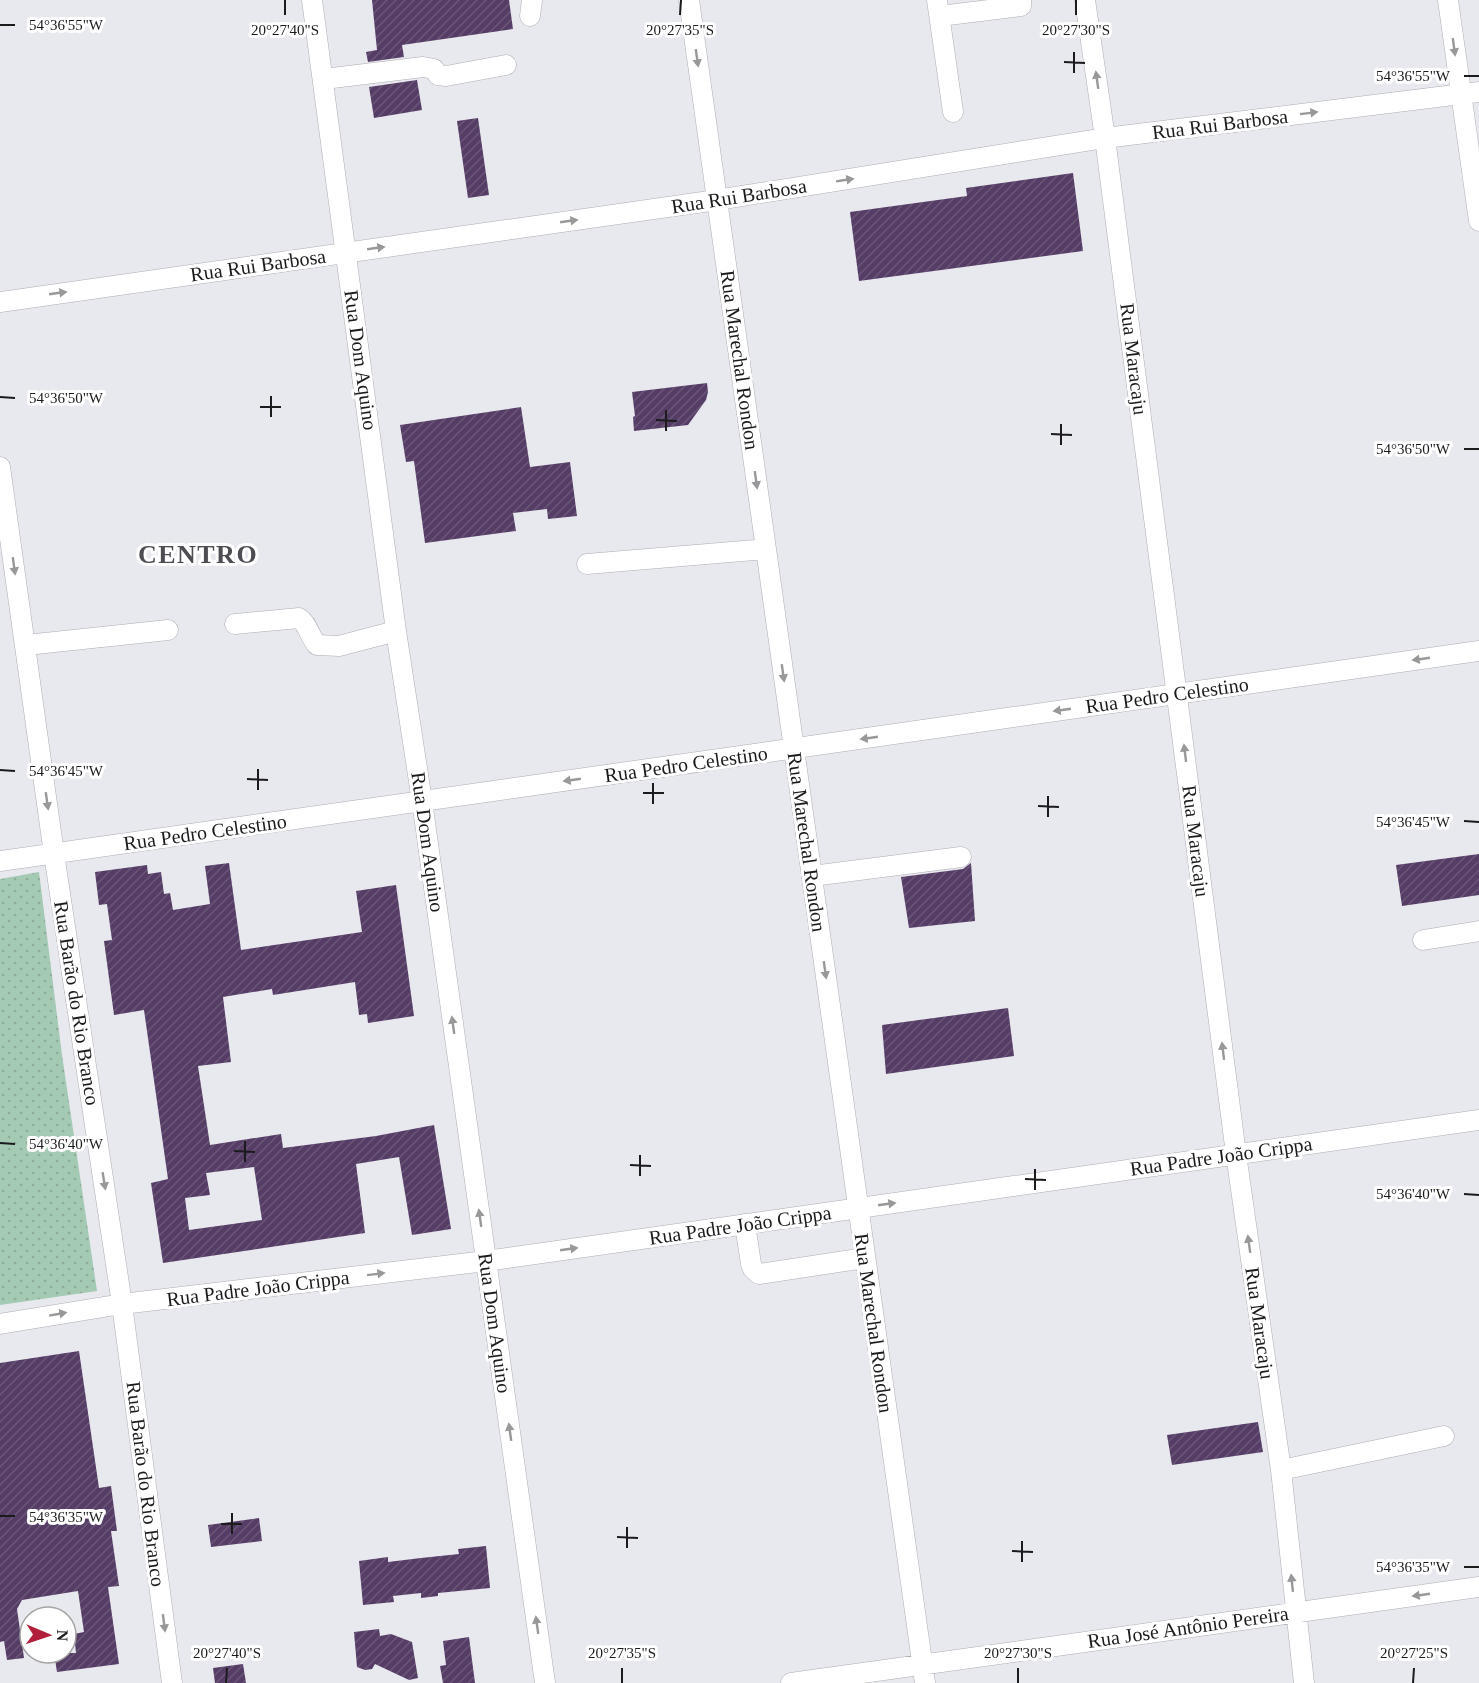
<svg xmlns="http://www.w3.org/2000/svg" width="1479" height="1683" font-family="Georgia,serif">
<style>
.grass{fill:url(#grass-dots)}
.building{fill:url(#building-hatch);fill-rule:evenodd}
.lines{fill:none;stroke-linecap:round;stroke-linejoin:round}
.minor-casing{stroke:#adadb4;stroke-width:21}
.minor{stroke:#fff;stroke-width:20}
.oneway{fill:#98989a}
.ticks{fill:none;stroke:#1b1b1e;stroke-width:2}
.labels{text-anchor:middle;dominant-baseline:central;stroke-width:6;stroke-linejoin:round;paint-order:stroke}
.street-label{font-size:20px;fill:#1b1b1e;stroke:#fff}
.district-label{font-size:26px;font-weight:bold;letter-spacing:1.5px;fill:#4d4d53;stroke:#fff}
.ticks-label{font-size:15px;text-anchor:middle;fill:#1b1b1e;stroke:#fff;stroke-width:6;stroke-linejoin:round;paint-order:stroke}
</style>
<defs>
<pattern id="grass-dots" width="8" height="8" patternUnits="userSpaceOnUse" patternTransform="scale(1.5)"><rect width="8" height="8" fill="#a4cab4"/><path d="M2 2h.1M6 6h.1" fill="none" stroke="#8dad9a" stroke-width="1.8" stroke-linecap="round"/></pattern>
<pattern id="building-hatch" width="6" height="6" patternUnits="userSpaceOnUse" patternTransform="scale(1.5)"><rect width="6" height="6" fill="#563d66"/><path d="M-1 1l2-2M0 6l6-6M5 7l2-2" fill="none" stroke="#6a5677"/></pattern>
</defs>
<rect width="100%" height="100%" fill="#e8e8ef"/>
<!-- grass -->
<path class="grass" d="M 39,872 L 62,1055 L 97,1291 L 0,1305 L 0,879 Z"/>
<!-- building -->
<path class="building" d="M 372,0 L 509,0 L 513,29 L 402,45 L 404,57 L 368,62 L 366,52 L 377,50 Z
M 417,80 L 422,110 L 374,118 L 369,87 Z
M 478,118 L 489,195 L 468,198 L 457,121 Z
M 1073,173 L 1083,251 L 859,281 L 850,212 L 967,196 L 966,188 Z
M 707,383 L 708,392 L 706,400 L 688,425 L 634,431 L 633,417 L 635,416 L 632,392 Z
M 521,407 L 530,467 L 570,462 L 577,516 L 548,519 L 547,509 L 513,513 L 516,531 L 425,543 L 414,461 L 406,462 L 400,425 Z
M 1479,854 L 1479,895 L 1402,906 L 1396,865 Z
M 229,863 L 241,950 L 362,932 L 356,891 L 396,885 L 414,1016 L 368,1023 L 367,1014 L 359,1015 L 355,982 L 273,995 L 272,989 L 223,997 L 231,1062 L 198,1066 L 210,1145 L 281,1134 L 283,1148 L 376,1136 L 434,1125 L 451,1229 L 412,1235 L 399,1157 L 356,1164 L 365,1233 L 163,1263 L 151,1183 L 168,1179 L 144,1010 L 114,1015 L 104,941 L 112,940 L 107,904 L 99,905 L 95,872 L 147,865 L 148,874 L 161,872 L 164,894 L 170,893 L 173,910 L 210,904 L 205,866 ZM 254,1167 L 262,1220 L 189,1230 L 185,1198 L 210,1195 L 206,1173 Z
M 971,863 L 975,921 L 909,928 L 901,877 L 963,869 Z
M 1008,1008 L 1014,1056 L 886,1074 L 882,1025 Z
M 79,1351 L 99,1488 L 111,1486 L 117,1531 L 111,1531 L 119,1586 L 108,1587 L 119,1664 L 57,1672 L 54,1653 L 76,1653 L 74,1634 L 84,1632 L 78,1591 L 22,1600 L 17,1609 L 24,1658 L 7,1660 L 4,1641 L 0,1642 L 0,1363 Z
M 1258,1422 L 1263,1452 L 1172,1465 L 1167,1435 Z
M 259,1518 L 262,1541 L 211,1547 L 208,1525 Z
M 486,1546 L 490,1588 L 438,1593 L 438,1596 L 421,1598 L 421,1593 L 393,1596 L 394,1602 L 363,1605 L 359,1561 L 388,1557 L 388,1562 L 421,1558 L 459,1554 L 458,1549 Z
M 379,1629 L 380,1636 L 391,1634 L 412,1642 L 418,1678 L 409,1680 L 375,1664 L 372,1669 L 365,1670 L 357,1667 L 354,1632 Z
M 469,1637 L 475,1683 L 443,1683 L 440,1666 L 446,1665 L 443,1641 Z
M 243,1664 L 246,1683 L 215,1683 L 213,1668 Z"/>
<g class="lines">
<defs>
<path id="minor" d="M 312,0 L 396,631 L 422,801 L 545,1683
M 689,0 L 925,1683
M 937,0 L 953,112
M 1085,0 L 1105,138 L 1236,1154 L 1281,1470 L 1304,1683
M 1448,0 L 1479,221
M 530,16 L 532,0
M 940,16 L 1021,6 L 1021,0
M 324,79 L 423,67 L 434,69 L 438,75 L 446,76 L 506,65
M 0,302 L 717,200 L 1105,138 L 1479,92
M 0,467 L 54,854 L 122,1304 L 172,1683
M 587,564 L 766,549
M 235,624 L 299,618 C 308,624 310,637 317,645 L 339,646 L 396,631
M 26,645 L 168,630
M 0,861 L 1479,651
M 812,876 L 961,857
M 1423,940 L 1479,931
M 745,1224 L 751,1264 L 753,1269 L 759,1274 L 865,1258
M 0,1324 L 122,1304 L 486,1261 L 1479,1120
M 1281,1470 L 1444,1436
M 791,1683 L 1479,1587"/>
</defs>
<!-- minor casing -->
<use href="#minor" class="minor-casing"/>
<!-- minor -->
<use href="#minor" class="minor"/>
</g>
<!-- one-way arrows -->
<defs><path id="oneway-solid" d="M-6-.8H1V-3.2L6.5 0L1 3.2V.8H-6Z" transform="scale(1.5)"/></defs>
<g class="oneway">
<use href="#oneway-solid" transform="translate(1454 47) rotate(82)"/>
<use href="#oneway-solid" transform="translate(697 58) rotate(82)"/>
<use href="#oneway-solid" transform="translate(1097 80) rotate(-98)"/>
<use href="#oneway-solid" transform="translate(1309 113) rotate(-7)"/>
<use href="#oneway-solid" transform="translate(845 180) rotate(-9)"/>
<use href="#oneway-solid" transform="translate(569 221) rotate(-8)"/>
<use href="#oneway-solid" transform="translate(376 248) rotate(-8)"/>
<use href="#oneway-solid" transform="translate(58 293) rotate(-8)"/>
<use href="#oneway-solid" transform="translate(756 480) rotate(82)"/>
<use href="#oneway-solid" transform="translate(14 566) rotate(82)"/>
<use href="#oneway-solid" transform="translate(1421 659) rotate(172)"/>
<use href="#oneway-solid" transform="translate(783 673) rotate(82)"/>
<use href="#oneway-solid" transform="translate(1062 710) rotate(172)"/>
<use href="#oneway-solid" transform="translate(869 738) rotate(172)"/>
<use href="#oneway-solid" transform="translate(1185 753) rotate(-97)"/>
<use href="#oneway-solid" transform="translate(572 780) rotate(172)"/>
<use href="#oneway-solid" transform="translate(47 801) rotate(82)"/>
<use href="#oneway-solid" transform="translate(825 970) rotate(82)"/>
<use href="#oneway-solid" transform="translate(453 1025) rotate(-98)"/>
<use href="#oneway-solid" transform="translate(1223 1051) rotate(-97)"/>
<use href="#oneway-solid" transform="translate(104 1181) rotate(81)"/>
<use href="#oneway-solid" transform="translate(887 1204) rotate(-8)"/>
<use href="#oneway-solid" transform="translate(480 1218) rotate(-98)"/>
<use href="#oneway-solid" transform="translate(1249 1244) rotate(-98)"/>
<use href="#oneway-solid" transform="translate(569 1249) rotate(-8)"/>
<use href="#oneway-solid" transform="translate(376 1274) rotate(-7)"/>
<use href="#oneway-solid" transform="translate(58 1314) rotate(-10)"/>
<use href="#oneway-solid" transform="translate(510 1432) rotate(-98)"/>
<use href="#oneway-solid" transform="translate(1292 1583) rotate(-96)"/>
<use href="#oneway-solid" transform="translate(1421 1595) rotate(172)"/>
<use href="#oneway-solid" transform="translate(164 1623) rotate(83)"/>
<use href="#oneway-solid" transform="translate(537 1625) rotate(-98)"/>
</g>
<!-- ticks -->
<path class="ticks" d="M 285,15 L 285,0M 680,15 L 681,0M 1076,15 L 1076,0M 0,25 L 15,25M 1064,62 L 1085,63M 1074,73 L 1074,52M 1464,76 L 1479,76M 0,397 L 15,398M 260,407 L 281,407M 271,417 L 271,396M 656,420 L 677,421M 666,431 L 666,410M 1051,434 L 1072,435M 1061,445 L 1061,424M 1464,449 L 1479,449M 0,770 L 15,771M 247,779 L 268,780M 258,790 L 258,769M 643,793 L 664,793M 653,804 L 653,783M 1038,806 L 1059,807M 1048,817 L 1048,796M 1464,821 L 1479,822M 0,1143 L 15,1144M 234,1151 L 255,1152M 245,1162 L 245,1141M 630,1165 L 651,1166M 640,1176 L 640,1155M 1025,1179 L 1046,1180M 1035,1190 L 1035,1169M 1464,1194 L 1479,1195M 0,1516 L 15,1516M 221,1524 L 242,1524M 232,1534 L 232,1513M 617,1537 L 638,1538M 627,1548 L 627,1527M 1012,1551 L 1033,1552M 1022,1562 L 1022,1541M 1464,1567 L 1479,1567M 226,1683 L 227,1668M 622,1683 L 622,1668M 1018,1683 L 1018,1668M 1413,1683 L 1414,1668"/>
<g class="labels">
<!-- street labels -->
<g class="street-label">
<text transform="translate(1220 124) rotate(-7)">Rua Rui Barbosa</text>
<text transform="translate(739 196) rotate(-9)">Rua Rui Barbosa</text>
<text transform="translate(258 265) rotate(-8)">Rua Rui Barbosa</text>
<text transform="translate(1134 359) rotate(83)">Rua Maracaju</text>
<text transform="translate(361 360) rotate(82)">Rua Dom Aquino</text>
<text transform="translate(740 360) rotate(82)">Rua Marechal Rondon</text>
<text transform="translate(1167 695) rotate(-8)">Rua Pedro Celestino</text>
<text transform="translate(686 764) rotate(-8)">Rua Pedro Celestino</text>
<text transform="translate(205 832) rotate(-8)">Rua Pedro Celestino</text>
<text transform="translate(1196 841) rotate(83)">Rua Maracaju</text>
<text transform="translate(428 842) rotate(82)">Rua Dom Aquino</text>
<text transform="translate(807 842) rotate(82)">Rua Marechal Rondon</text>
<text transform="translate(77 1003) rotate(81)">Rua Barão do Rio Branco</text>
<text transform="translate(1221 1156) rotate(-8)">Rua Padre João Crippa</text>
<text transform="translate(740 1225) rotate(-8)">Rua Padre João Crippa</text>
<text transform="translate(258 1288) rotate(-7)">Rua Padre João Crippa</text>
<text transform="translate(495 1323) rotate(82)">Rua Dom Aquino</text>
<text transform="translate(874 1323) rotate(82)">Rua Marechal Rondon</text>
<text transform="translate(1260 1323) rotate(82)">Rua Maracaju</text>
<text transform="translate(146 1484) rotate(83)">Rua Barão do Rio Branco</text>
<text transform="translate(1188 1627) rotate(-8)">Rua José Antônio Pereira</text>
</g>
<!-- district labels -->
<g class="district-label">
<text x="198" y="554">CENTRO</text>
</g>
</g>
<g class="ticks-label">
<text x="66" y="30">54°36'55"W</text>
<text x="285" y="35">20°27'40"S</text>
<text x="680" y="35">20°27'35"S</text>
<text x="1076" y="35">20°27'30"S</text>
<text x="1413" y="81">54°36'55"W</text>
<text x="66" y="403">54°36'50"W</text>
<text x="1413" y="454">54°36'50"W</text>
<text x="66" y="776">54°36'45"W</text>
<text x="1413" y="827">54°36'45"W</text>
<text x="66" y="1149">54°36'40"W</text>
<text x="1413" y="1199">54°36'40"W</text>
<text x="66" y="1522">54°36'35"W</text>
<text x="1413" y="1572">54°36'35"W</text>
<text x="227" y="1658">20°27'40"S</text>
<text x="622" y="1658">20°27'35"S</text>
<text x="1018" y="1658">20°27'30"S</text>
<text x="1414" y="1658">20°27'25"S</text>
</g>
<!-- north arrow -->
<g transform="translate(48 1635) rotate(92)"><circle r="28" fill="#ffffff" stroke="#a4a4a5" stroke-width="1.5"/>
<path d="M0-4.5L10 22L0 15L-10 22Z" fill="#b21f3a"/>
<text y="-9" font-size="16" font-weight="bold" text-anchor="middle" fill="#1b1b1e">N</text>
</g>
</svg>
